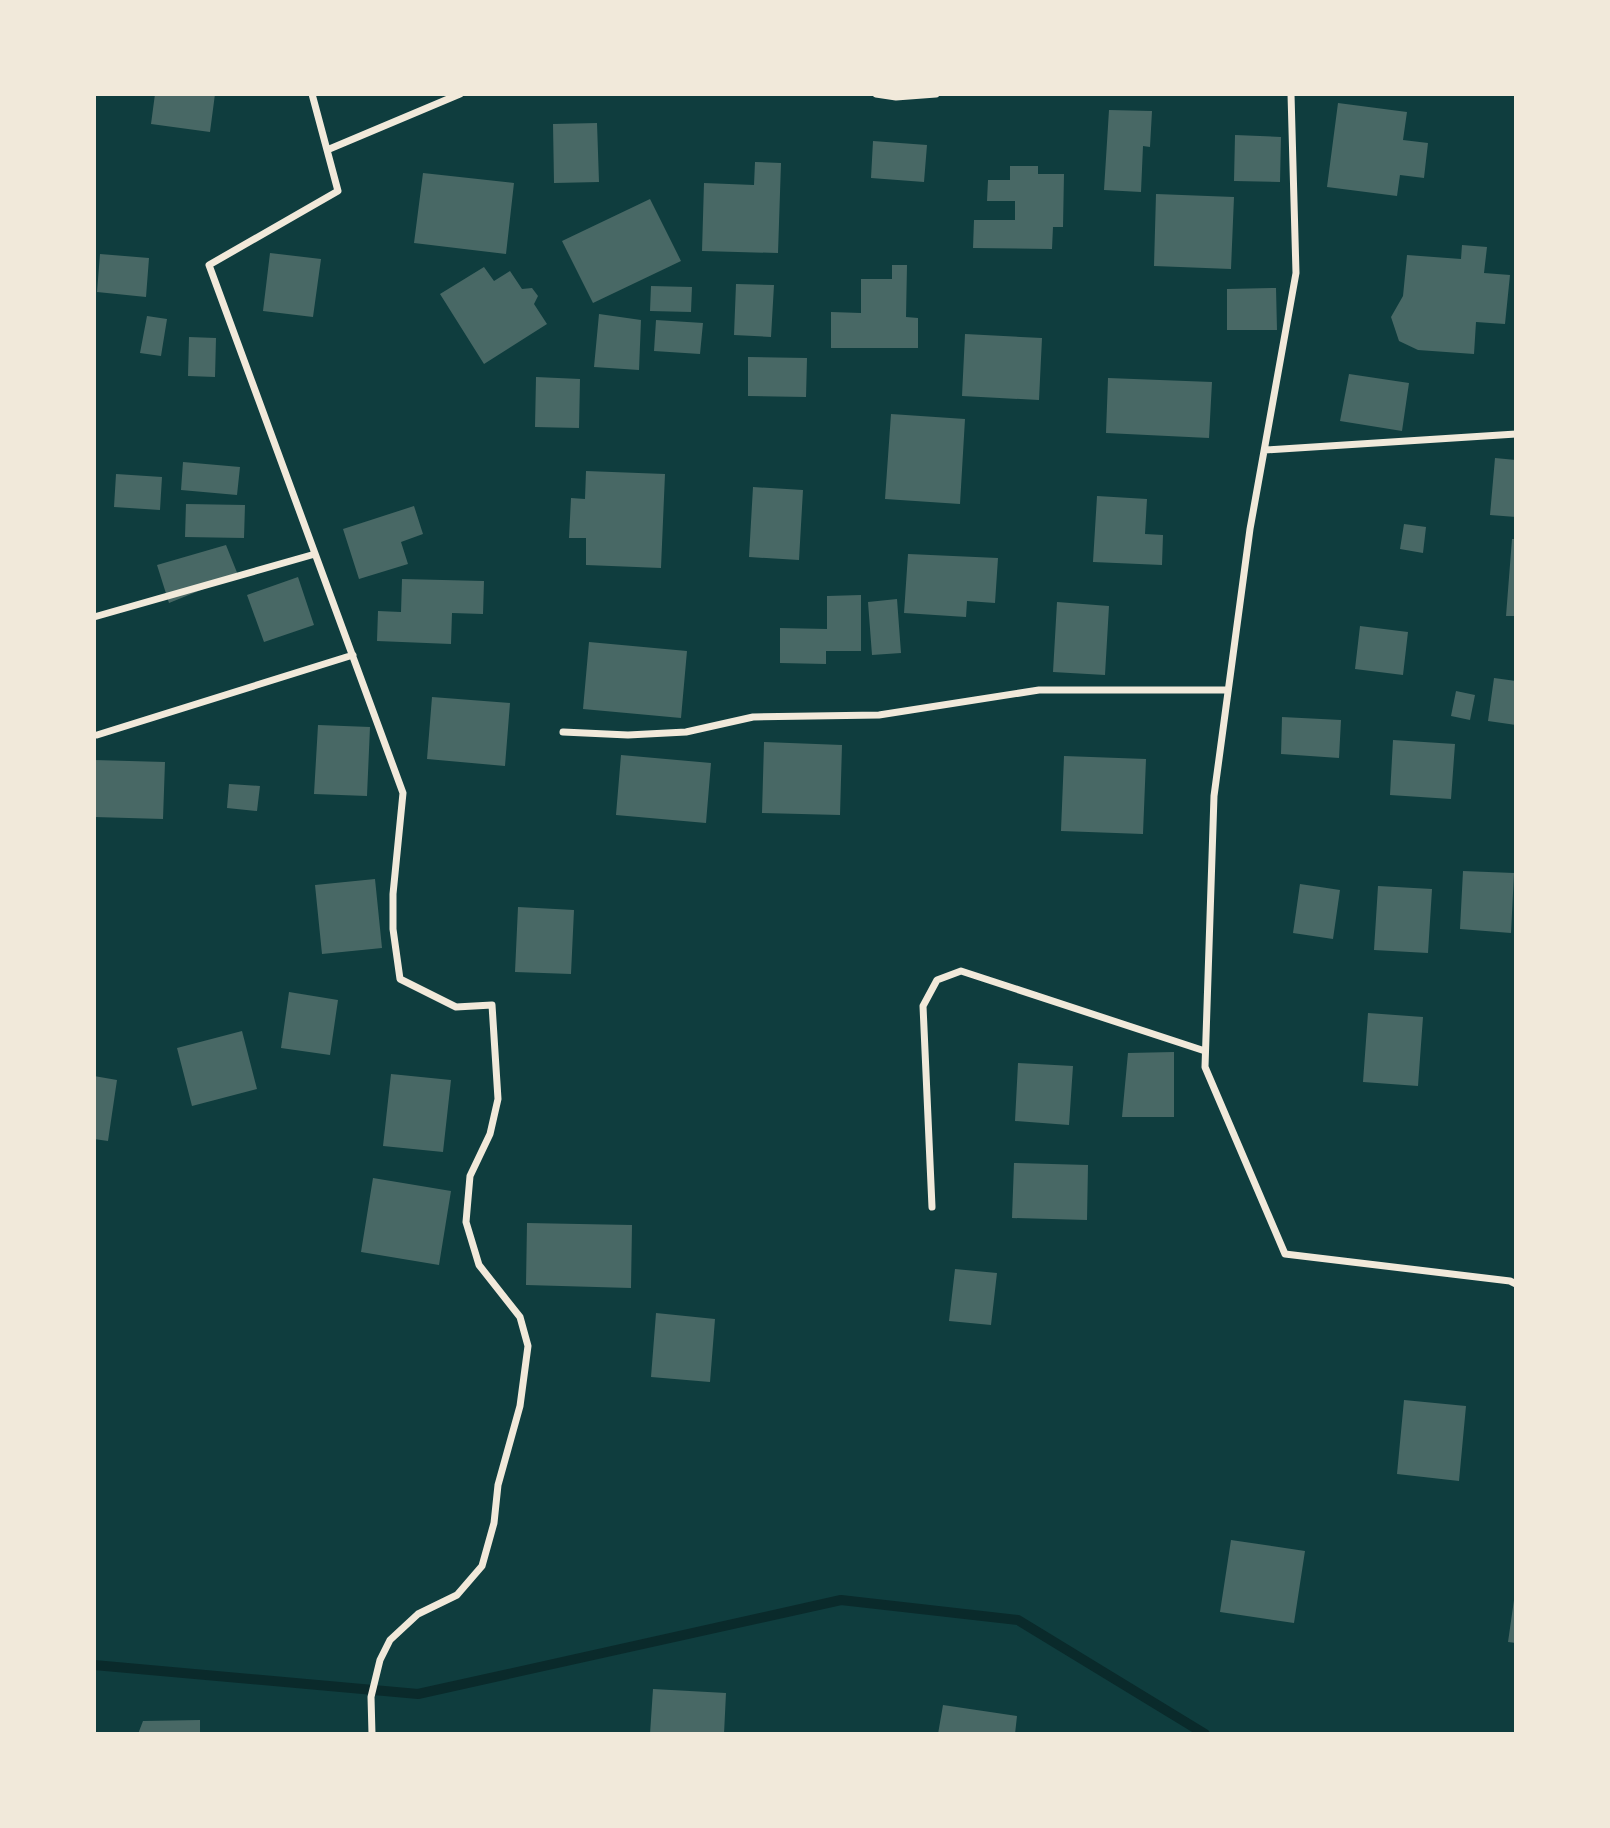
<svg xmlns="http://www.w3.org/2000/svg" width="1610" height="1828" font-family="Helvetica,sans-serif">
<style>
.lines{fill:none;stroke-linecap:round;stroke-linejoin:round}
.stream{stroke:#0a2a2b;stroke-width:10}
.building{fill:#486865}
.minor{stroke:#f1e9da;stroke-width:7}
</style>
<rect width="100%" height="100%" fill="#0f3d3e"/>
<g class="lines">
<!-- stream -->
<path class="stream" d="M 94,1665 L 418,1694 L 841,1600 L 1018,1620 L 1205,1734"/>
</g>
<!-- building -->
<path class="building" d="M 155,94 L 215,94 L 210,132 L 151,124 Z
M 1338,103 L 1407,112 L 1403,140 L 1428,143 L 1424,178 L 1400,175 L 1397,196 L 1327,187 Z
M 1109,110 L 1152,111 L 1150,147 L 1143,146 L 1141,192 L 1104,190 Z
M 597,123 L 599,182 L 554,183 L 553,124 Z
M 1235,135 L 1281,137 L 1280,182 L 1234,181 Z
M 873,141 L 927,145 L 924,182 L 871,178 Z
M 755,162 L 781,163 L 778,253 L 702,251 L 704,183 L 754,185 Z
M 1010,166 L 1038,166 L 1038,174 L 1064,174 L 1063,227 L 1053,227 L 1052,249 L 973,248 L 974,220 L 1015,220 L 1015,201 L 987,201 L 988,180 L 1010,180 Z
M 423,173 L 514,183 L 506,254 L 414,243 Z
M 1156,194 L 1234,197 L 1231,269 L 1154,266 Z
M 650,199 L 681,261 L 593,303 L 562,241 Z
M 1462,245 L 1487,247 L 1484,273 L 1510,275 L 1505,324 L 1476,322 L 1474,354 L 1418,350 L 1399,341 L 1391,317 L 1403,296 L 1407,255 L 1461,259 Z
M 270,253 L 321,259 L 313,317 L 263,311 Z
M 100,254 L 149,258 L 146,297 L 97,292 Z
M 892,265 L 907,265 L 906,317 L 918,318 L 918,348 L 831,348 L 831,312 L 861,313 L 861,279 L 892,279 Z
M 484,267 L 494,281 L 510,271 L 522,289 L 532,288 L 538,296 L 534,304 L 547,324 L 484,364 L 440,294 Z
M 736,284 L 774,285 L 771,337 L 734,335 Z
M 651,286 L 692,287 L 691,312 L 650,311 Z
M 1276,288 L 1277,330 L 1227,330 L 1227,289 Z
M 599,314 L 641,320 L 639,370 L 594,367 Z
M 147,316 L 167,319 L 161,356 L 140,353 Z
M 656,320 L 703,323 L 700,354 L 654,351 Z
M 965,334 L 1042,338 L 1039,400 L 962,396 Z
M 189,337 L 216,338 L 215,377 L 188,376 Z
M 748,357 L 807,358 L 806,397 L 748,396 Z
M 1349,374 L 1409,383 L 1402,431 L 1340,421 Z
M 536,377 L 580,379 L 579,428 L 535,427 Z
M 1108,378 L 1212,382 L 1209,438 L 1106,433 Z
M 891,414 L 965,419 L 960,504 L 885,499 Z
M 1495,458 L 1516,460 L 1516,517 L 1490,515 Z
M 183,462 L 240,467 L 237,495 L 181,490 Z
M 586,471 L 665,474 L 661,568 L 586,565 L 586,538 L 569,538 L 571,498 L 585,499 Z
M 116,474 L 162,477 L 160,510 L 114,507 Z
M 753,487 L 803,490 L 799,560 L 749,557 Z
M 1097,496 L 1147,499 L 1145,534 L 1163,535 L 1162,565 L 1093,562 Z
M 186,504 L 245,505 L 244,538 L 185,537 Z
M 414,506 L 423,534 L 401,542 L 408,564 L 359,579 L 343,529 Z
M 1404,524 L 1426,527 L 1423,553 L 1400,549 Z
M 1512,539 L 1516,539 L 1516,616 L 1506,616 Z
M 226,545 L 238,575 L 169,603 L 157,565 Z
M 908,554 L 998,558 L 995,603 L 967,601 L 966,617 L 904,613 Z
M 298,577 L 314,625 L 264,642 L 247,595 Z
M 402,579 L 484,581 L 483,614 L 452,613 L 451,644 L 377,641 L 378,611 L 401,612 Z
M 861,595 L 861,651 L 826,651 L 826,664 L 780,663 L 780,628 L 827,629 L 827,596 Z
M 897,599 L 901,653 L 872,655 L 868,602 Z
M 1057,602 L 1109,606 L 1105,675 L 1053,672 Z
M 1360,626 L 1408,632 L 1403,675 L 1355,669 Z
M 589,642 L 687,651 L 681,718 L 583,709 Z
M 1494,678 L 1516,681 L 1516,725 L 1488,721 Z
M 1456,691 L 1475,695 L 1470,720 L 1451,716 Z
M 432,697 L 510,703 L 505,766 L 427,759 Z
M 1282,717 L 1341,720 L 1339,758 L 1281,754 Z
M 318,725 L 370,727 L 367,796 L 314,794 Z
M 1393,740 L 1455,744 L 1451,799 L 1390,795 Z
M 764,742 L 842,745 L 840,815 L 762,813 Z
M 621,755 L 711,763 L 706,823 L 616,815 Z
M 1064,756 L 1146,759 L 1143,834 L 1061,831 Z
M 94,760 L 165,762 L 163,819 L 94,817 Z
M 229,784 L 260,786 L 257,811 L 227,808 Z
M 1463,871 L 1514,873 L 1511,933 L 1460,929 Z
M 375,879 L 382,948 L 322,954 L 315,885 Z
M 1300,884 L 1340,890 L 1333,939 L 1293,933 Z
M 1378,886 L 1432,889 L 1428,953 L 1374,950 Z
M 518,907 L 574,910 L 571,974 L 515,972 Z
M 289,992 L 338,1000 L 330,1055 L 281,1048 Z
M 1368,1013 L 1423,1017 L 1418,1086 L 1363,1082 Z
M 242,1031 L 257,1089 L 192,1106 L 177,1048 Z
M 1174,1052 L 1174,1117 L 1122,1117 L 1128,1053 Z
M 1018,1063 L 1073,1066 L 1069,1125 L 1015,1121 Z
M 391,1074 L 451,1080 L 443,1152 L 383,1146 Z
M 94,1076 L 117,1080 L 108,1141 L 94,1139 Z
M 1014,1163 L 1088,1165 L 1087,1220 L 1012,1218 Z
M 373,1178 L 451,1191 L 439,1265 L 361,1252 Z
M 527,1223 L 632,1225 L 631,1288 L 526,1285 Z
M 955,1269 L 997,1273 L 991,1325 L 949,1321 Z
M 656,1313 L 715,1319 L 710,1382 L 651,1377 Z
M 1404,1400 L 1466,1406 L 1459,1481 L 1397,1474 Z
M 1231,1540 L 1305,1551 L 1294,1623 L 1220,1612 Z
M 1514,1600 L 1516,1600 L 1516,1643 L 1508,1642 Z
M 653,1689 L 726,1693 L 724,1734 L 650,1734 Z
M 943,1705 L 1017,1716 L 1015,1734 L 938,1734 Z
M 200,1720 L 200,1734 L 138,1734 L 143,1721 Z"/>
<g class="lines">
<!-- minor -->
<path class="minor" d="M 312,94 L 338,191 L 209,265 L 403,793 L 393,894 L 393,929 L 400,979 L 456,1007 L 492,1005 L 498,1099 L 490,1134 L 470,1176 L 466,1222 L 479,1265 L 520,1317 L 528,1346 L 520,1406 L 498,1485 L 494,1523 L 482,1566 L 457,1595 L 418,1614 L 390,1640 L 380,1660 L 371,1697 L 372,1734
M 876,94 L 896,97 L 936,94
M 1291,94 L 1296,273 L 1250,529 L 1214,796 L 1205,1067 L 1285,1254 L 1510,1281 L 1516,1284
M 327,150 L 460,94
M 1265,450 L 1516,434
M 94,617 L 315,554
M 563,732 L 628,735 L 686,732 L 753,717 L 879,715 L 1039,690 L 1228,690
M 97,735 L 353,655
M 932,1207 L 923,1006 L 937,980 L 961,971 L 1205,1051"/>
</g>
<!-- border -->
<rect width="1610" height="1828" fill="none" stroke="#f1e9da" stroke-width="192"/>
</svg>
